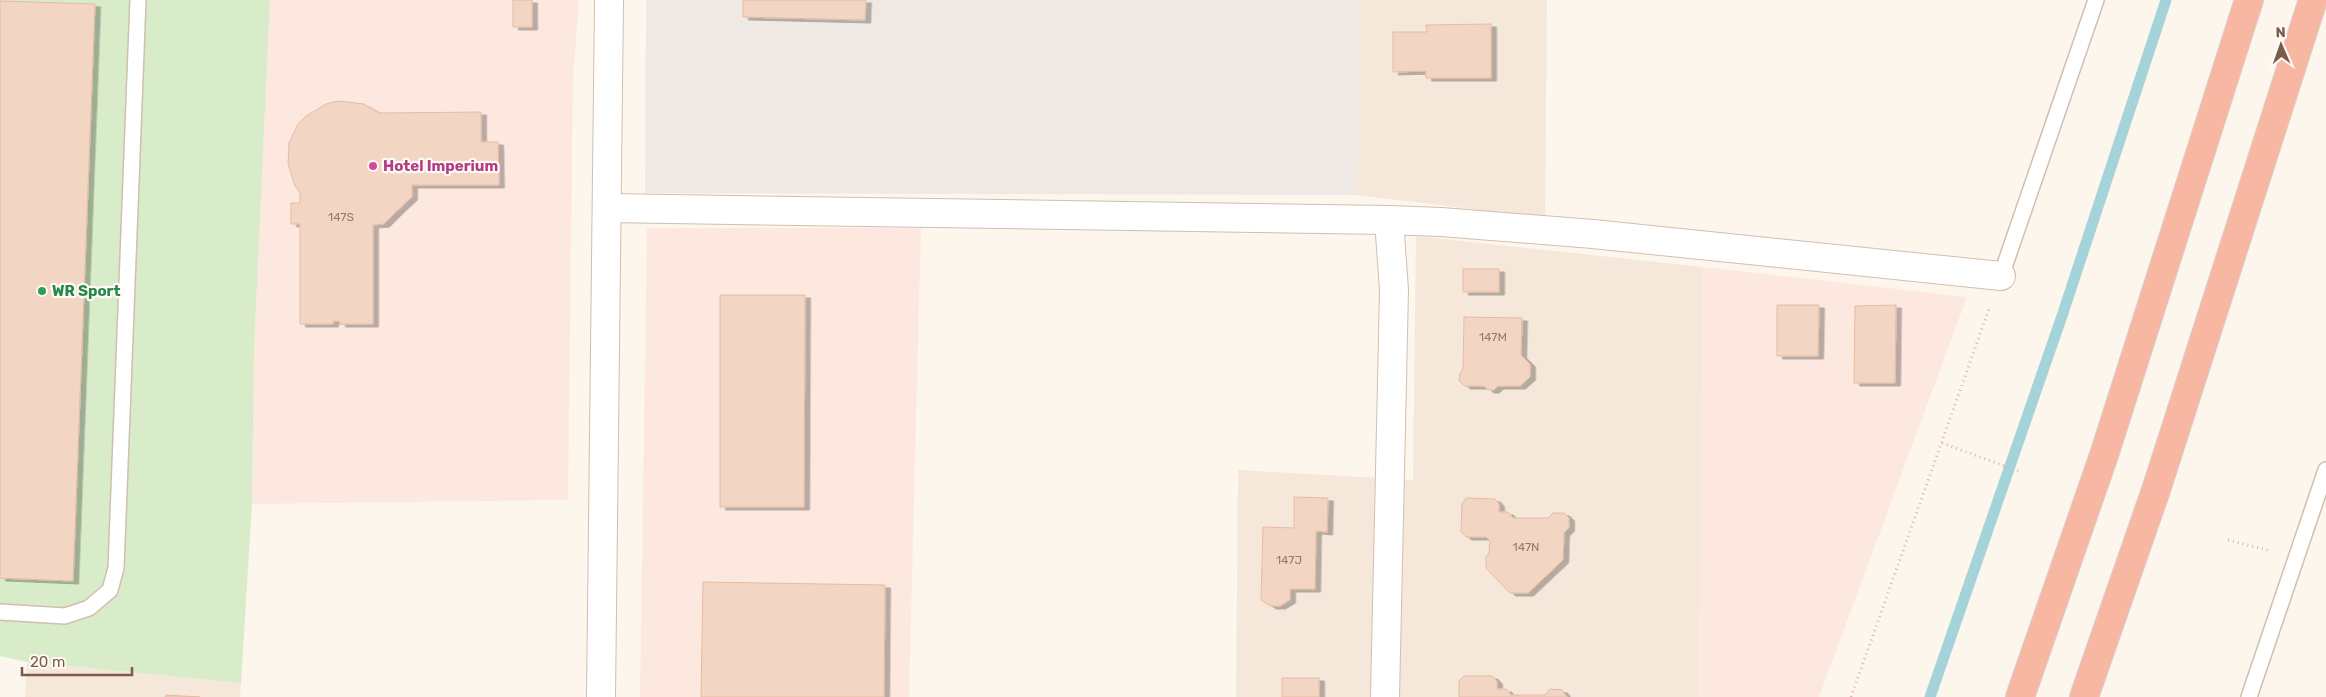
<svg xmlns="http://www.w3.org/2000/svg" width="2326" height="697" font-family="Rubik,sans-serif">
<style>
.residential{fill:#f5e8da}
.commercial{fill:#fde8e0}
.industrial{fill:#efe9e4}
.green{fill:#d8ecc9}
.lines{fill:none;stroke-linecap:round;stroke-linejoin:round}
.stream{stroke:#a5d3da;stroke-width:11}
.building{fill:#f3d5c3;stroke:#e6bba3;filter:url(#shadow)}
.lane-casing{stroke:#d1beb0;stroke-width:18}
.street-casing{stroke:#d1beb0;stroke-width:30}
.highway-casing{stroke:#dad1cd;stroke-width:30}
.path{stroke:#d9b8a5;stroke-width:3;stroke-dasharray:1 4;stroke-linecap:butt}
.lane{stroke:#fff;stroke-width:15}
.street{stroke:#fff;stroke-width:28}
.highway{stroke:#f7b7a3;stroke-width:28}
.hotel-dot{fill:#d1479c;stroke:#fffaf3;stroke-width:2}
.leisure-dot{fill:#2e9e5b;stroke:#fffaf3;stroke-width:2}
.labels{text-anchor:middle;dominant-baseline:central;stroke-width:4.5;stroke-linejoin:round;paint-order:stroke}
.number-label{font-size:12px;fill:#987a6a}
.hotel-label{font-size:15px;font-weight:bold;fill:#b23c85;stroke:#fffaf3;text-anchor:start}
.leisure-label{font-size:15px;font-weight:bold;fill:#27864d;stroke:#fffaf3;text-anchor:start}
</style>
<defs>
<filter id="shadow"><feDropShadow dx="5.5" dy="3" stdDeviation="0" flood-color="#0004"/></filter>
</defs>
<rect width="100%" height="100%" fill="#fdf6ec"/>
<!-- residential -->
<path class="residential" d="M 1359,0 L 1547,0 L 1545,218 L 1357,195 Z
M 1416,236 L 1703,267 L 1699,697 L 1236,697 L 1238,470 L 1413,480 Z
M 27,662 L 241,683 L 240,697 L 25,697 Z"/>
<!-- commercial -->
<path class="commercial" d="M 270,0 L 579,0 L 573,80 L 568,500 L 252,504 L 254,351 Z
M 647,228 L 921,228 L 909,697 L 640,697 Z
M 1703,267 L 1967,297 L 1819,697 L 1699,697 Z"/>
<!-- industrial -->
<path class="industrial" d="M 646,0 L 1359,0 L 1357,195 L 645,193 Z"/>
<!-- green -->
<path class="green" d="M 0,0 L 270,0 L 254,351 L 252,504 L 241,683 L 27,662 L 0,656 Z"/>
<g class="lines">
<!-- stream -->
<path class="stream" d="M 1930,697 L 2063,313 L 2166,0"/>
</g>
<!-- building -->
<path class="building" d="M 513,0 L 532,0 L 532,27 L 513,27 Z
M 743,0 L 866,0 L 865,20 L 743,17 Z
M 0,1 L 95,4 L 73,581 L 0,578 Z
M 1491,24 L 1491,78 L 1426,78 L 1426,71 L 1393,72 L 1393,32 L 1427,32 L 1426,25 Z
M 338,101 L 364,104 L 379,113 L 481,112 L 481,142 L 498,142 L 499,185 L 412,185 L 412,197 L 398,210 L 384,224 L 373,225 L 373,324 L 340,324 L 340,321 L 333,321 L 333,324 L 300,324 L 300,224 L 291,224 L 291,203 L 300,203 L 300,193 L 295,186 L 288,164 L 289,143 L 298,124 L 306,116 L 326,104 Z
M 1463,269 L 1499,269 L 1499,292 L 1463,292 Z
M 720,295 L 805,295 L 804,507 L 720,507 Z
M 1777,305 L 1819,305 L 1818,356 L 1777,356 Z
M 1896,305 L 1895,383 L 1854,383 L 1855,306 Z
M 1464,317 L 1522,318 L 1521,355 L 1530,364 L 1530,377 L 1520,386 L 1498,386 L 1494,390 L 1488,390 L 1484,386 L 1465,386 L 1459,381 L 1460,373 L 1463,369 Z
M 1294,497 L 1328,498 L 1327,532 L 1316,531 L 1315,589 L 1290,589 L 1290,600 L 1280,606 L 1271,606 L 1261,600 L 1263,527 L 1294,528 Z
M 1466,498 L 1495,499 L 1499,504 L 1499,512 L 1508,512 L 1513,518 L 1548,518 L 1553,513 L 1564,513 L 1569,518 L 1569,528 L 1564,533 L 1563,560 L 1528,593 L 1510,593 L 1486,568 L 1486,557 L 1489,553 L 1490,541 L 1486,537 L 1466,537 L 1461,532 L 1462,504 Z
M 703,582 L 885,585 L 884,697 L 701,697 Z
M 1464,676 L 1492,676 L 1497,681 L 1497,689 L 1506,689 L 1511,695 L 1545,695 L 1550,689 L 1562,690 L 1567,697 L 1459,697 L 1459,681 Z
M 1282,678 L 1319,678 L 1319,697 L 1282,697 Z
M 166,695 L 200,697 L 165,697 Z"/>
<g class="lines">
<defs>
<path id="lane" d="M 2001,276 L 2096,0
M 0,612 L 65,616 L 89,608 L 110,590 L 116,568 L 138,0
M 2249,697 L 2326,470"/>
<path id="street" d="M 607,208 L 1389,220 L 1394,290 L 1385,697
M 1389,220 L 1441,222 L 1593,234 L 2001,276
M 601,697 L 609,0"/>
<path id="highway" d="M 2020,697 L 2104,455 L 2249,0
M 2084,697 L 2156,490 L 2313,0"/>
</defs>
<!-- lane casing -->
<use href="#lane" class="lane-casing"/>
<!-- street casing -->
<use href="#street" class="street-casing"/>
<!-- highway casing -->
<use href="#highway" class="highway-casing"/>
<!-- path -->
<path class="path" d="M 1942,443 L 2021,472
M 2228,540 L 2271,551
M 1851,697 L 1989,309"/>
<!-- lane -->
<use href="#lane" class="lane"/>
<!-- street -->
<use href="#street" class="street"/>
<!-- highway -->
<use href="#highway" class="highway"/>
</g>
<!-- markers -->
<circle class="hotel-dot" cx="373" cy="166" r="5"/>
<circle class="leisure-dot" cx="42" cy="291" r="5"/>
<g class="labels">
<!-- number labels -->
<g class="number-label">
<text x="341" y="217">147S</text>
<text x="1493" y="337">147M</text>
<text x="1526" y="547">147N</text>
<text x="1289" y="560">147J</text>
</g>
<!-- hotel labels -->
<g class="hotel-label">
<text x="383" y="166">Hotel Imperium</text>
</g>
<!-- leisure labels -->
<g class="leisure-label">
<text x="52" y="291">WR Sport</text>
</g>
</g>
<!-- north arrow -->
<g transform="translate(2281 45) rotate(358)" stroke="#fffaf3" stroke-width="4" paint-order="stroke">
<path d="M0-4L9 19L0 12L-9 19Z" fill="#7a5c4d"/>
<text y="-8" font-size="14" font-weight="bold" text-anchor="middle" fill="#7a5c4d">N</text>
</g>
<!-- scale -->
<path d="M22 667v8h110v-8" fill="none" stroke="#7a5c4d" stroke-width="2.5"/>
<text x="30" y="667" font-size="15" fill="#7a5c4d" stroke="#fffaf3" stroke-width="4" paint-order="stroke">20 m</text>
</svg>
